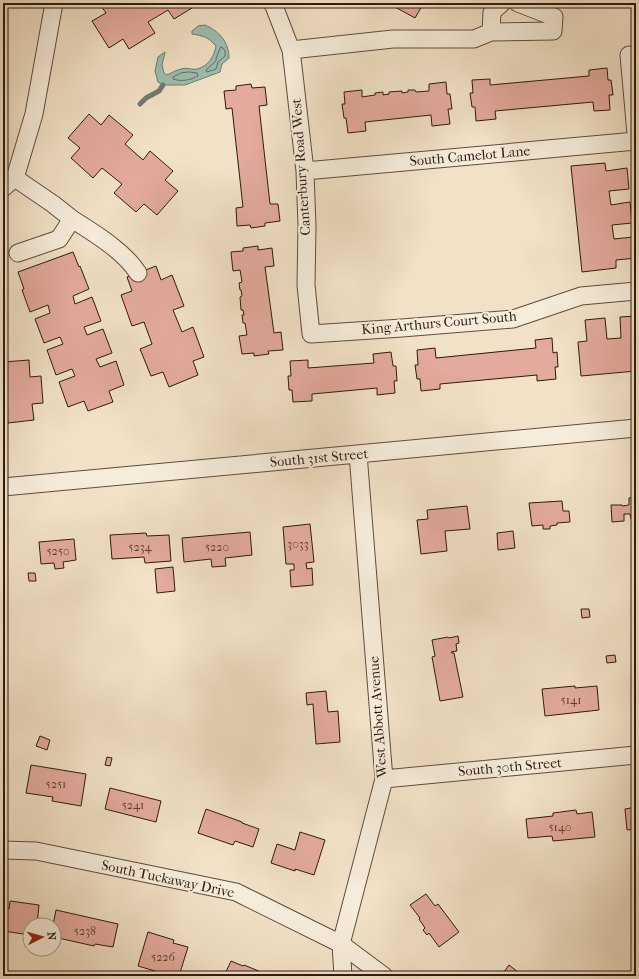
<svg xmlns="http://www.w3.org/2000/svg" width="639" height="979" font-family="'IM FELL French Canon',serif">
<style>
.water{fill:#9bbeb0;stroke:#707c70}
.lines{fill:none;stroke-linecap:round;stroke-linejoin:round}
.shore{stroke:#656c60;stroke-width:1}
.stream{stroke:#707c70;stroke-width:5}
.building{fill:#e3aa9d;stroke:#2f1a10}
.minor-casing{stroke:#604c3e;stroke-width:19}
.minor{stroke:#f6ecda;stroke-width:17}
.labels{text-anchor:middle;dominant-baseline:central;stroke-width:4;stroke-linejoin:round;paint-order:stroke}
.number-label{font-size:12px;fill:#5c3e33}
.street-label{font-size:14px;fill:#2f1a10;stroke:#f6ecda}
</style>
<rect width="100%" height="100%" fill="#f1e1c6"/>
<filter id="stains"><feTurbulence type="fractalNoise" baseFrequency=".005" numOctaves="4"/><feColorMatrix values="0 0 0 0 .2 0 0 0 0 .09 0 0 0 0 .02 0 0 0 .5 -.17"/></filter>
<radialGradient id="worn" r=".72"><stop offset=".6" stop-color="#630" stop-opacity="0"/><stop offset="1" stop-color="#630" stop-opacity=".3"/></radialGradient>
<!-- water -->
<path class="water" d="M 205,25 C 219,31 229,42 229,58 L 222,64 L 220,72 L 185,85 L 163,85 L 158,82 L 155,71 L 158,57 L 165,52 L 162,65 L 164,73 L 167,75 C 171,73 176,70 181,69 C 186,67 192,70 197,69 C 209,66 214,56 216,46 C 208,37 204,36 192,34 L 192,31 L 198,26 Z"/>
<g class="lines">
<!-- shore -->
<path class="shore" d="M 221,47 L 223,48 L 225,51 L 225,56 L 218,62 L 216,69 L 207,72 L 206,70 L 216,61 L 216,59 Z
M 189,72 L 197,73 L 198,76 C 191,80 181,82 173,79 L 173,77 L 181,73 Z"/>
<!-- stream -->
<path class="stream" d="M 140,104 L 146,98 L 159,91 L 163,85"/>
</g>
<!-- building -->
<path class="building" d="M 99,3 L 200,3 L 174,19 L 168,10 L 148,22 L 155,33 L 129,49 L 123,39 L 109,48 L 92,21 L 106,13 Z
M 397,3 L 417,3 L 422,6 L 415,18 L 395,7 Z
M 607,68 L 608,80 L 611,80 L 613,95 L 609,95 L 610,110 L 594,111 L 593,102 L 495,111 L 496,119 L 476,121 L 475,107 L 472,107 L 470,93 L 473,93 L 472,80 L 490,79 L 490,85 L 589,76 L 589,70 Z
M 446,82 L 447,94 L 450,94 L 452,109 L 448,109 L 450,124 L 432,126 L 431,115 L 365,122 L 366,131 L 348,133 L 346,118 L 344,118 L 342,104 L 345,104 L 344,92 L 362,90 L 362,97 L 375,95 L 375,93 L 383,92 L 383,95 L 389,94 L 389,92 L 402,91 L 402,93 L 408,92 L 408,90 L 415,90 L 416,92 L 429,91 L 429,84 Z
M 251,84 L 252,88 L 265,87 L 267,105 L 259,106 L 270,204 L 278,204 L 280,221 L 265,223 L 265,226 L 251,228 L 250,225 L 237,226 L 236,208 L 243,207 L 232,108 L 226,109 L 224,91 L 236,90 L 236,86 Z
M 89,114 L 101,125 L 109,115 L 133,135 L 125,144 L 143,160 L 150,151 L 173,171 L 165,180 L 178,191 L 157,215 L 144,204 L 136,212 L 114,193 L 122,184 L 102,168 L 93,178 L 71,158 L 80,148 L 68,138 Z
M 605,163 L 606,171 L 627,168 L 629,189 L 609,191 L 611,205 L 630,202 L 632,223 L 612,225 L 614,239 L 633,237 L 636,258 L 616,260 L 616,268 L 582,272 L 571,166 Z
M 258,246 L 258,250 L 272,248 L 274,266 L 265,267 L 274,333 L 281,332 L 283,350 L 268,351 L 269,354 L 254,356 L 254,353 L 242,354 L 239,336 L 247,335 L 245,323 L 243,323 L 242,315 L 244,315 L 243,310 L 241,310 L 240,297 L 242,296 L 241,290 L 240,290 L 239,283 L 242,282 L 240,270 L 233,271 L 231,252 L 243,251 L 243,248 Z
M 73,252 L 79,267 L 80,266 L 89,289 L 73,296 L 75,304 L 92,297 L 101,321 L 84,327 L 87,335 L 103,329 L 112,353 L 96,359 L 100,367 L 116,361 L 124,385 L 109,391 L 113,402 L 88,411 L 84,401 L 68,407 L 59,382 L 75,376 L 72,369 L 56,375 L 47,350 L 63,344 L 60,337 L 44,343 L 35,319 L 50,313 L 48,305 L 30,312 L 22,290 L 24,289 L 18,272 Z
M 156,266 L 161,280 L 172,275 L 184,306 L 173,310 L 182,332 L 193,327 L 204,357 L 193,361 L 198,375 L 169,387 L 163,372 L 151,376 L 140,349 L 152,344 L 144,322 L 132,326 L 121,295 L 132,291 L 127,277 Z
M 636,316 L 636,371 L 581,376 L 578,342 L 587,341 L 585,320 L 605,318 L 607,339 L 621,338 L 620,317 Z
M 552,338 L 553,353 L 557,352 L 558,367 L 555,367 L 556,379 L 537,381 L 537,375 L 440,384 L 440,389 L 421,391 L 420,379 L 417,379 L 415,365 L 418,365 L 417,350 L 435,348 L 436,358 L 536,348 L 535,340 Z
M 391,352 L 393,366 L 396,366 L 397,381 L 394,381 L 395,393 L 377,395 L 377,388 L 312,394 L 312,401 L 293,402 L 292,390 L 289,390 L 288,376 L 291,376 L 290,361 L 308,360 L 308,368 L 374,363 L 373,354 Z
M 29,360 L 30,377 L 41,376 L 43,403 L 32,404 L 34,420 L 8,423 L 6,406 L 3,406 L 3,379 L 4,379 L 3,362 Z
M 636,497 L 636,518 L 631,519 L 630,514 L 624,514 L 624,521 L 612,522 L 611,505 L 622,505 L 622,506 L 629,505 L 629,498 Z
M 562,501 L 563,511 L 569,511 L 570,522 L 557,523 L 557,525 L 550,526 L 550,529 L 543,529 L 543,525 L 532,526 L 529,503 Z
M 467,506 L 470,529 L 445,531 L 447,551 L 421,554 L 417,520 L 428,519 L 427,510 Z
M 310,524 L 314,562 L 306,563 L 307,569 L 312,568 L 313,585 L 291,587 L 290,570 L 294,570 L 294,564 L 286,564 L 283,527 Z
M 513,531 L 515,548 L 498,550 L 497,533 Z
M 250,532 L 252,555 L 225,558 L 226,566 L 212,567 L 211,559 L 184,562 L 182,538 Z
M 146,533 L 147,536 L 169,535 L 171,561 L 145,563 L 144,557 L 112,559 L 110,535 Z
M 74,539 L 76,560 L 63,562 L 64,568 L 55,569 L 54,563 L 41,564 L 39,542 Z
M 173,567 L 175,591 L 157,593 L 155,569 Z
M 28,573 L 35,573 L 36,581 L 29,581 Z
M 581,609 L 589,609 L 590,617 L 582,618 Z
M 458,636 L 459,643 L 456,644 L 457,651 L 451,652 L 452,653 L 454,653 L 463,697 L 440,701 L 432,657 L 435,656 L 432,640 L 448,637 L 449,638 Z
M 615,655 L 616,662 L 607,663 L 606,656 Z
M 575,686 L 575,688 L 597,686 L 599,710 L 545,716 L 542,689 Z
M 326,691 L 328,712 L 338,711 L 340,742 L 316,744 L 313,704 L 307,705 L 306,693 Z
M 40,736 L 50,740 L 47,750 L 36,746 Z
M 107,757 L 112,758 L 110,766 L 105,765 Z
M 31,765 L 86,774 L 81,806 L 52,801 L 53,797 L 26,793 Z
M 110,788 L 161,801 L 156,822 L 105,809 Z
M 636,807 L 636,829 L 627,830 L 625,809 Z
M 206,809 L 242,822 L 242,823 L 259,829 L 253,847 L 235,841 L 233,845 L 198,833 Z
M 576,810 L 577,814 L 592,812 L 595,837 L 553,841 L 552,836 L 528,838 L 526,819 L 553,816 L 553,813 Z
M 300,832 L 325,840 L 314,875 L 295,869 L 295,871 L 271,863 L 277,844 L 295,850 Z
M 426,894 L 435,906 L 438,904 L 459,932 L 439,947 L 429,933 L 427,935 L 423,930 L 425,928 L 419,919 L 420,918 L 410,905 Z
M 10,901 L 39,905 L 37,925 L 30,925 L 30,935 L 3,931 L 3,908 L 9,909 Z
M 56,910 L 118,924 L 113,947 L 95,944 L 94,946 L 54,937 L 54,925 L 53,925 Z
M 148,932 L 174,940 L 173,943 L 188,947 L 179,976 L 153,976 L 155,971 L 138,966 Z
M 231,961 L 243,966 L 244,965 L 266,974 L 266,976 L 224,976 Z
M 509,965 L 523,976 L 501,976 Z"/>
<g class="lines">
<defs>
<path id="minor" d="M 272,3 L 274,6 L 291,50 L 294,75 L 305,171 L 307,226 L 306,285 L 311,334 L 402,328 L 513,319 L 581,296 L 636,291
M 491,32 L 492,12 L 502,3
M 291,50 L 393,39 L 474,39 L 491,32 L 553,31 L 554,17 L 518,3
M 629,55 L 636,134
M 305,171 L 636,141
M 15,178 L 53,204 L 72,219 L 59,239 L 18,253
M 3,188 L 15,178 L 34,114 L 54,3
M 72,219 C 94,233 124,251 138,273
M 3,487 L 636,428
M 384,779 L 636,755
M 3,850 L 36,851 L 236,892 L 341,944 L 384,976
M 343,976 L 341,944 L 384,779 L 358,454"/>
</defs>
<!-- minor casing -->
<use href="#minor" class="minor-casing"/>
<!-- minor -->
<use href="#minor" class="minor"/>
</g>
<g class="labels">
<!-- number labels -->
<g class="number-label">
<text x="298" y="544">3033</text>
<text x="140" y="547">5234</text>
<text x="217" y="547">5220</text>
<text x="58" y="551">5250</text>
<text x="571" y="700">5141</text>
<text x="56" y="784">5251</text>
<text x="133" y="805">5241</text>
<text x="560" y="827">5140</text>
<text x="85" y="931">5238</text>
<text x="163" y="957">5226</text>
</g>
<!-- street labels -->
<g class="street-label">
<text transform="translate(470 156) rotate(-5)">South Camelot Lane</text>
<text transform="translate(301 167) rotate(-94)">Canterbury Road West</text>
<text transform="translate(439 323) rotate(-5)">King Arthurs Court South</text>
<text transform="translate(319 458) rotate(-5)">South 31st Street</text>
<text transform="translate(378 717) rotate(-94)">West Abbott Avenue</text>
<text transform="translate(510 767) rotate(-5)">South 30th Street</text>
<text transform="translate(168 879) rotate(12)">South Tuckaway Drive</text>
</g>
</g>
<!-- margin -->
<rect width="639" height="979" fill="none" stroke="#f1e1c6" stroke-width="16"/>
<rect x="4" y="4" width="631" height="971" fill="none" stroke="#2f1a10" stroke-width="2"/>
<rect x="8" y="8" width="623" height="963" fill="none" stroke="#2f1a10"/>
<!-- north arrow -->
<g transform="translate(42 937) rotate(84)"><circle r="19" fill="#f6ecda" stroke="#a69889"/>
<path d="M0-3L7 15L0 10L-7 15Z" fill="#8f2418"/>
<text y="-6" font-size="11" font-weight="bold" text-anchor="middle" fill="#2f1a10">N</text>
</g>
<rect width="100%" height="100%" filter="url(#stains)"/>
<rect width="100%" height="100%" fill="url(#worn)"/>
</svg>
